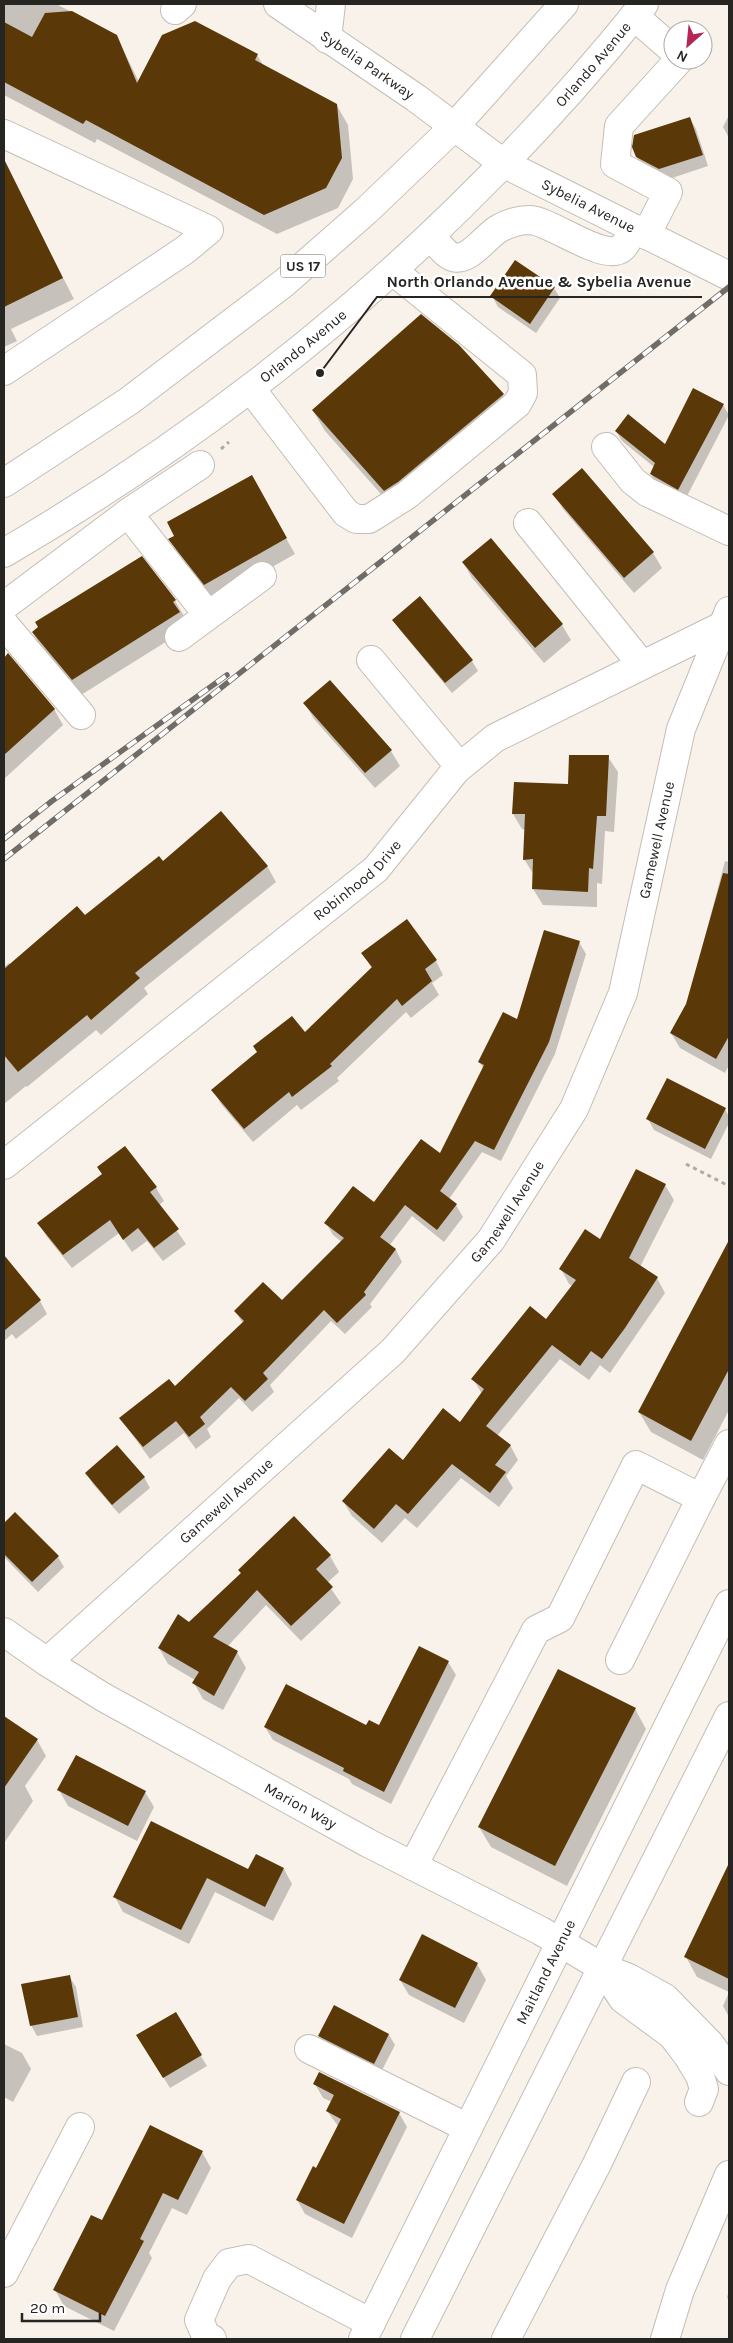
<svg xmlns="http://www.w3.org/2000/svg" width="733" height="2343" font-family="Karla,sans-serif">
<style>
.shadow{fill:#0003}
.building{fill:#5a3807}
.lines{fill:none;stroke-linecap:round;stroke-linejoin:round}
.minor-casing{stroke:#c4bdb6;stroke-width:30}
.major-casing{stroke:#c4bdb6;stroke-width:30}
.path{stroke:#aea9a3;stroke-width:3;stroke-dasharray:4 4;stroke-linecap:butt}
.minor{stroke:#fff;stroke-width:28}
.major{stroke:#fff;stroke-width:28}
.rail-casing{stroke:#706c68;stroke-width:5.5}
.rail{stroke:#fff;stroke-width:4;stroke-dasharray:11;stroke-linecap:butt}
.labels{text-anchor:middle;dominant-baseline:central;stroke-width:5;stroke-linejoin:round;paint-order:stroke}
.shield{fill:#fff;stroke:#686664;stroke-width:1}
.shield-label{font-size:14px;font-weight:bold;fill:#272522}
.street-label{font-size:15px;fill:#272522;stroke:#fff}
.leader{fill:none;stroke:#272522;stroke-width:2}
.callout-dot{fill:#272522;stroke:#fff;stroke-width:2}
.callout-label{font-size:16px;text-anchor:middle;font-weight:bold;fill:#272522;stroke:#fff;stroke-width:5;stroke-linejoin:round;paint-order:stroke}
</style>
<rect width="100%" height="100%" fill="#f9f2ea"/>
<!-- shadow -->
<path class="shadow" d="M 4,4 L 61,4 L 58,5 L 116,35 L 139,82 L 257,55 L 263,65 L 336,104 L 348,125 L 353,179 L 338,208 L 277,234 L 97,139 L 95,143 L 4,95 Z
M 729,115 L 729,138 L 723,127 Z
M 690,118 L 696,129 L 708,166 L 666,180 L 643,168 L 637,157 Z
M 10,174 L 74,299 L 11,329 L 17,341 L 4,347 L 4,178 Z
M 554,288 L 560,298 L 536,333 L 498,307 L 492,296 Z
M 458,345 L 503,395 L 514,415 L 396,511 L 325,431 L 313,411 Z
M 723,405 L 729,415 L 685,500 L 657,485 L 651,474 L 654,467 L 622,441 L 616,431 L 665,446 Z
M 582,470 L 653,553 L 662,568 L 634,593 L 563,509 L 554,494 Z
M 251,477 L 295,554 L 214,600 L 179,555 L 170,540 Z
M 141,558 L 175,601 L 184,616 L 181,618 L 188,628 L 81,695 L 42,648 L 33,633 Z
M 463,562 L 562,625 L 571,640 L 544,663 L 472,578 Z
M 394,620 L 472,661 L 478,671 L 452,693 L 400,630 Z
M 8,655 L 54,709 L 63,725 L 4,779 L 4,659 Z
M 305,704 L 391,751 L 400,766 L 375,788 L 314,719 Z
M 608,757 L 618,772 L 614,832 L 605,831 L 602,884 L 597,883 L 597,907 L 543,905 L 533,889 L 534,875 L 524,859 L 526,830 L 522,829 L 513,814 L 570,785 Z
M 725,861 L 729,862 L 729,1065 L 725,1073 L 680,1048 L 671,1033 L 687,1005 Z
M 163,863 L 267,866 L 276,882 L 144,988 L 148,994 L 101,1035 L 96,1030 L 27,1087 L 26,1086 L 4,1104 L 4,967 L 9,963 L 11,965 Z
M 579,942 L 586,954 L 555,1054 L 501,1161 L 482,1152 L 449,1199 L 456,1205 L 463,1217 L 444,1242 L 412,1216 L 389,1246 L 396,1250 L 402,1262 L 370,1304 L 372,1307 L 345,1334 L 331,1321 L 270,1385 L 274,1392 L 252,1412 L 239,1398 L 207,1429 L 211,1437 L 196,1449 L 184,1433 L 150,1459 L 120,1418 L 175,1388 L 243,1324 L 236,1312 L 282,1302 L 342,1242 L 333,1235 L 326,1223 L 374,1204 L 440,1155 L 484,1069 L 479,1062 L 517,1020 Z
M 363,954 L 436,961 L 443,975 L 432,983 L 439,995 L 411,1018 L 406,1012 L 337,1078 L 339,1081 L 301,1110 L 297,1105 L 253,1142 L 221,1104 L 213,1090 L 304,1034 L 372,969 Z
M 725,1109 L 729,1117 L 729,1123 L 711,1159 L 654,1130 L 648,1119 Z
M 125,1147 L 156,1188 L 164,1201 L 159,1205 L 186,1244 L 163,1261 L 147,1241 L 132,1252 L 119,1233 L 72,1268 L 47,1237 L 39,1224 L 103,1175 Z
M 665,1185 L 674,1200 L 640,1267 L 657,1278 L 665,1293 L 610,1373 L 600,1365 L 589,1380 L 560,1359 L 497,1436 L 510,1445 L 518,1460 L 506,1476 L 513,1488 L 499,1507 L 461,1478 L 417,1528 L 405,1518 L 382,1543 L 352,1516 L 343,1501 L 460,1423 L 482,1394 L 473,1379 L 546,1321 L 573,1286 L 569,1284 L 561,1269 L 601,1241 Z
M 729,1243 L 729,1410 L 703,1460 L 651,1432 L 639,1412 Z
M 12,1267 L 40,1301 L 47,1314 L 16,1339 L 12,1334 L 4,1341 L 4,1274 Z
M 87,1474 L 144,1477 L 150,1488 L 119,1514 L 93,1484 Z
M 15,1513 L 58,1557 L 64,1567 L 38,1592 L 4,1557 L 4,1525 Z
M 294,1518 L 330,1556 L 339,1572 L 327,1583 L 341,1603 L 301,1641 L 266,1605 L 227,1647 L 237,1652 L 246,1668 L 223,1710 L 203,1699 L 194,1683 L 195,1680 L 168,1664 L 159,1648 L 242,1575 L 239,1570 Z
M 448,1662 L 456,1675 L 391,1804 L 352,1784 L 349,1779 L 273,1740 L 265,1727 L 380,1727 Z
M 635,1709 L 646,1729 L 567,1886 L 491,1847 L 479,1827 Z
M 4,1717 L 37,1740 L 46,1756 L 25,1786 L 33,1801 L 4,1843 Z
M 59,1790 L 145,1792 L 154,1807 L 137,1841 L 68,1806 Z
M 151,1823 L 249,1871 L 284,1869 L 292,1884 L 273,1921 L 215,1892 L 189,1944 L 123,1912 L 115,1897 Z
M 729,1866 L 729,2017 L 723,2006 L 729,1992 L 697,1977 L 686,1957 Z
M 477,1964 L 486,1980 L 464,2023 L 409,1995 L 400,1980 Z
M 69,1976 L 76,1987 L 83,2027 L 37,2036 L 31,2025 Z
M 175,2014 L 207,2066 L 170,2088 L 138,2036 Z
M 389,2035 L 395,2045 L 380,2074 L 326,2047 L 320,2036 Z
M 4,2044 L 22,2053 L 31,2069 L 13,2102 L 4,2097 Z
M 315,2084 L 399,2113 L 407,2127 L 352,2238 L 305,2214 L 297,2200 L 316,2169 L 338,2126 L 327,2111 L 332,2102 L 323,2098 Z
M 202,2152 L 211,2168 L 187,2215 L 172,2208 L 149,2253 L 152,2258 L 114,2331 L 64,2306 L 55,2290 L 102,2222 Z
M 729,2291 L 729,2301 L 727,2297 Z"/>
<!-- building -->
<path class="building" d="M 72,11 L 117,35 L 137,83 L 162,35 L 195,21 L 258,54 L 255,60 L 337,104 L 342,158 L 326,188 L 264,215 L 86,120 L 83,124 L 4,82 L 4,22 L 32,37 L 45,13 Z
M 690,117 L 703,155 L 659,169 L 636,157 L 632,147 L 634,135 Z
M 4,159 L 63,278 L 4,307 Z
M 515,260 L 555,287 L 530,324 L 490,296 Z
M 421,314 L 459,345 L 504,394 L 398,482 L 384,491 L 312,410 Z
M 693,388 L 724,404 L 678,490 L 650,474 L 655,463 L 615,431 L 628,414 L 665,444 Z
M 582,468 L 654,552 L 624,578 L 552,494 Z
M 252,475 L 287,538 L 204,585 L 168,539 L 174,536 L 167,522 Z
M 491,538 L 563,624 L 535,648 L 462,562 Z
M 142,556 L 176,600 L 173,602 L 180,612 L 72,680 L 32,632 L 38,627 L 35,622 Z
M 420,596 L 473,660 L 445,683 L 392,620 Z
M 8,653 L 55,709 L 4,755 L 4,658 Z
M 330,680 L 392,750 L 365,773 L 303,703 Z
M 569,755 L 609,755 L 606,816 L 597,816 L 593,869 L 589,868 L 588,892 L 532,889 L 533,859 L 523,860 L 525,814 L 512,814 L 514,782 L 568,784 Z
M 221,811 L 268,866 L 135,973 L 140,978 L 91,1020 L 87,1015 L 18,1072 L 4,1055 L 4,969 L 77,906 L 85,915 L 159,856 L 163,861 Z
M 723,873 L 729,874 L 729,1036 L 716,1059 L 670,1033 L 686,1004 Z
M 407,919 L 437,960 L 425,969 L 432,981 L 402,1006 L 397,999 L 330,1064 L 332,1066 L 292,1097 L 289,1092 L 244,1129 L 211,1090 L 257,1052 L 253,1046 L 292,1016 L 305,1032 L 372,967 L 361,953 Z
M 544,930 L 580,941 L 549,1042 L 494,1150 L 475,1141 L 440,1191 L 457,1204 L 437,1230 L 405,1205 L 380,1237 L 396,1249 L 364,1292 L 366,1295 L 337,1323 L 324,1310 L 263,1373 L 268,1379 L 245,1401 L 231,1387 L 200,1417 L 205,1424 L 189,1437 L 176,1421 L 143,1447 L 119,1418 L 169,1379 L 175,1386 L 244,1321 L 234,1311 L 263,1282 L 282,1300 L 344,1238 L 324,1223 L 353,1186 L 374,1202 L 421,1139 L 440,1153 L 484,1065 L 478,1062 L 503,1012 L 517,1019 Z
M 667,1078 L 726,1108 L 705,1149 L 646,1119 Z
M 125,1146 L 157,1187 L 150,1192 L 179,1229 L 154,1248 L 138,1228 L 123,1240 L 110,1220 L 63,1255 L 37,1223 L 102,1174 L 97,1167 Z
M 636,1169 L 666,1184 L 629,1258 L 658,1277 L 625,1328 L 602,1359 L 591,1351 L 580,1366 L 552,1345 L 486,1426 L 511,1445 L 495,1465 L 506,1472 L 490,1493 L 452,1464 L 408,1514 L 396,1504 L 374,1529 L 342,1501 L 389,1448 L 403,1460 L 443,1408 L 460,1422 L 484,1389 L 471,1379 L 530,1306 L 546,1319 L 576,1280 L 559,1269 L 585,1229 L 600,1239 Z
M 729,1240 L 729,1369 L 691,1441 L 638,1412 Z
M 4,1255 L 41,1300 L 4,1331 Z
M 117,1445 L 145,1477 L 112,1505 L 85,1473 Z
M 15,1512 L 59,1556 L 32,1582 L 4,1554 L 4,1523 Z
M 294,1516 L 331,1555 L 316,1569 L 333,1587 L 291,1626 L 257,1590 L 213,1637 L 238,1651 L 214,1696 L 192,1683 L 199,1672 L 158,1648 L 178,1614 L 189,1622 L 241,1573 L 238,1570 Z
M 419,1646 L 449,1661 L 384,1792 L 343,1771 L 344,1768 L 264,1727 L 286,1684 L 366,1725 L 369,1720 L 379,1725 Z
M 558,1669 L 636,1708 L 555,1866 L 478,1827 Z
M 4,1716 L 38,1739 L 4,1788 Z
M 76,1755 L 146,1791 L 128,1826 L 57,1790 Z
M 151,1821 L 248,1869 L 256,1854 L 284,1868 L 265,1907 L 207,1878 L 181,1930 L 113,1897 Z
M 729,1863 L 729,1979 L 684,1957 Z
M 422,1934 L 478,1963 L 455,2008 L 399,1980 Z
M 70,1975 L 78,2017 L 30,2026 L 21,1984 Z
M 334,2005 L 389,2034 L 374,2064 L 318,2036 Z
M 176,2012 L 202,2055 L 163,2078 L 136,2035 Z
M 319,2072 L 400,2112 L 344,2224 L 296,2200 L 313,2166 L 316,2168 L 341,2119 L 326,2111 L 334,2095 L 313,2084 Z
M 150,2125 L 203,2151 L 178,2200 L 163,2193 L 140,2239 L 144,2241 L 105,2316 L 53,2290 L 91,2215 L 102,2220 Z"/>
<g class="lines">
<defs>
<g id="minor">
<path id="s1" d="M 278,4 L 416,98 L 503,163 L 729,276"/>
<path d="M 175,10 L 182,4"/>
<path d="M 634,16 L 673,50"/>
<path d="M 327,39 L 331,4"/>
<path d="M 4,134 L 209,230 L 185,250 L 4,371"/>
<path d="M 646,235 L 668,192 L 615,164 L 619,126 L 679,60"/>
<path d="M 431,236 C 437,242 444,254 453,257 C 470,262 486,235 500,228 C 509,223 520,220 530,220 C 551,221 605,263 622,248 C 627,244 630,234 633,228"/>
<path d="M 251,389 L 346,513 L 356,519 L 369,519 L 407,495 L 517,404 L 523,393 L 522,375 L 393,271"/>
<path d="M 606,447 L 633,481 L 647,492 L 729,531"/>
<path d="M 128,513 L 208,615"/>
<path d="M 528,523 L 642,665"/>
<path d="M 4,606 L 128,513 L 200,465"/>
<path d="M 4,624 L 81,715"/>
<path d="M 179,637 L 262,576"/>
<path d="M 371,660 L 459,766"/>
<path id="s2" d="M 4,1165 L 376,869 L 456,770 L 495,738 L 722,626"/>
<path d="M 701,1498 L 729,1444"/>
<path id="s3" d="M 4,1632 L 47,1662 L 103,1697 L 368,1843 L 541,1931 L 603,1968 L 629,1978 L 665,1998 L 710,2044 L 729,2071"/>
<path id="s4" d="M 47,1662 L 393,1351 L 491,1240 L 574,1109 L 623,993 L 681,729 L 729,611"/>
<path d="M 413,1866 L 536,1630 L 560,1618 L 636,1465 L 701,1498 L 620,1660"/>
<path d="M 603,1968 L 623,1999 L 672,2035 L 688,2056 L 700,2076 L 704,2089 L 699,2102"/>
<path d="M 309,2049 L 468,2128"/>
<path d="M 4,2273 L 80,2127"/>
<path d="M 212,2339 L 206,2336 L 199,2320 L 217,2279 L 229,2263 L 249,2259 L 371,2323"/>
<path d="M 506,2339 L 597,2164 L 636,2082"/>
<path d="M 665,2339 L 680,2290 L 729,2175"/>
</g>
<g id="major">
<path d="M 4,483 L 129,401 L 284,283 L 366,211 L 454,127 L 564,4"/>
<path id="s5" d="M 4,553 C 253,407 463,229 644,4"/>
<path id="s6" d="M 363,2339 L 729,1604"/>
<path d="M 415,2339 L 729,1716"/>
</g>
</defs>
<!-- minor casing -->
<use href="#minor" class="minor-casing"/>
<!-- major casing -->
<use href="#major" class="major-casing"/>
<!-- path -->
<path class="path" d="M 221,449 L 229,442
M 686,1164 L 729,1186"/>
<!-- minor -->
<use href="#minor" class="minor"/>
<!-- major -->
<use href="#major" class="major"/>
<defs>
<path id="rail" d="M 4,839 L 52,801 L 227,675
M 4,859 L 729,287"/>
</defs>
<!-- rail casing -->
<use href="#rail" class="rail-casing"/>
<!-- rail -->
<use href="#rail" class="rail"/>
</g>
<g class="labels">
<!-- shield labels -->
<rect class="shield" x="280.5" y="254.5" width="45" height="23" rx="4"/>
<g class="shield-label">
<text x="303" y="266">US 17</text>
</g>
<!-- street labels -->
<g class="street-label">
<text stroke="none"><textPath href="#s5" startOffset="769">Orlando Avenue</textPath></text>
<text stroke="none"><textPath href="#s1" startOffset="108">Sybelia Parkway</textPath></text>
<text stroke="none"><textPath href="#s1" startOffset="371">Sybelia Avenue</textPath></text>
<text stroke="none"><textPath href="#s5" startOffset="364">Orlando Avenue</textPath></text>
<text stroke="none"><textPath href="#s4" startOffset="1051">Gamewell Avenue</textPath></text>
<text stroke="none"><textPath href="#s2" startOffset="454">Robinhood Drive</textPath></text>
<text stroke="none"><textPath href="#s4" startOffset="646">Gamewell Avenue</textPath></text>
<text stroke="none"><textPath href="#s4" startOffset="241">Gamewell Avenue</textPath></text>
<text stroke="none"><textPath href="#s3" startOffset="344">Marion Way</textPath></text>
<text stroke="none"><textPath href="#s6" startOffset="410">Maitland Avenue</textPath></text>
</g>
</g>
<!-- callouts -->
<path class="leader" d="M320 373L377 297H702"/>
<circle class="callout-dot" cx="320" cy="373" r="5"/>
<g class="callout-label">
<text x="539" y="287">North Orlando Avenue &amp; Sybelia Avenue</text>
</g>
<!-- border -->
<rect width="733" height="2343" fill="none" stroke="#272522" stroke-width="10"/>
<!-- north arrow -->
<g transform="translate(688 45) rotate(207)"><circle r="24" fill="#ffffff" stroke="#a9a8a7"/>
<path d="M0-4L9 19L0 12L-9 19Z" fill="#b52657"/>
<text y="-8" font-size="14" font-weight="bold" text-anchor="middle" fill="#272522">N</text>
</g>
<!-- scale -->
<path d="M22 2313v8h78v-8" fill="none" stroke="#272522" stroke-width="2.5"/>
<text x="30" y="2313" font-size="15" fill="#272522" stroke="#ffffff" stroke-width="4" paint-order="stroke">20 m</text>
</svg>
